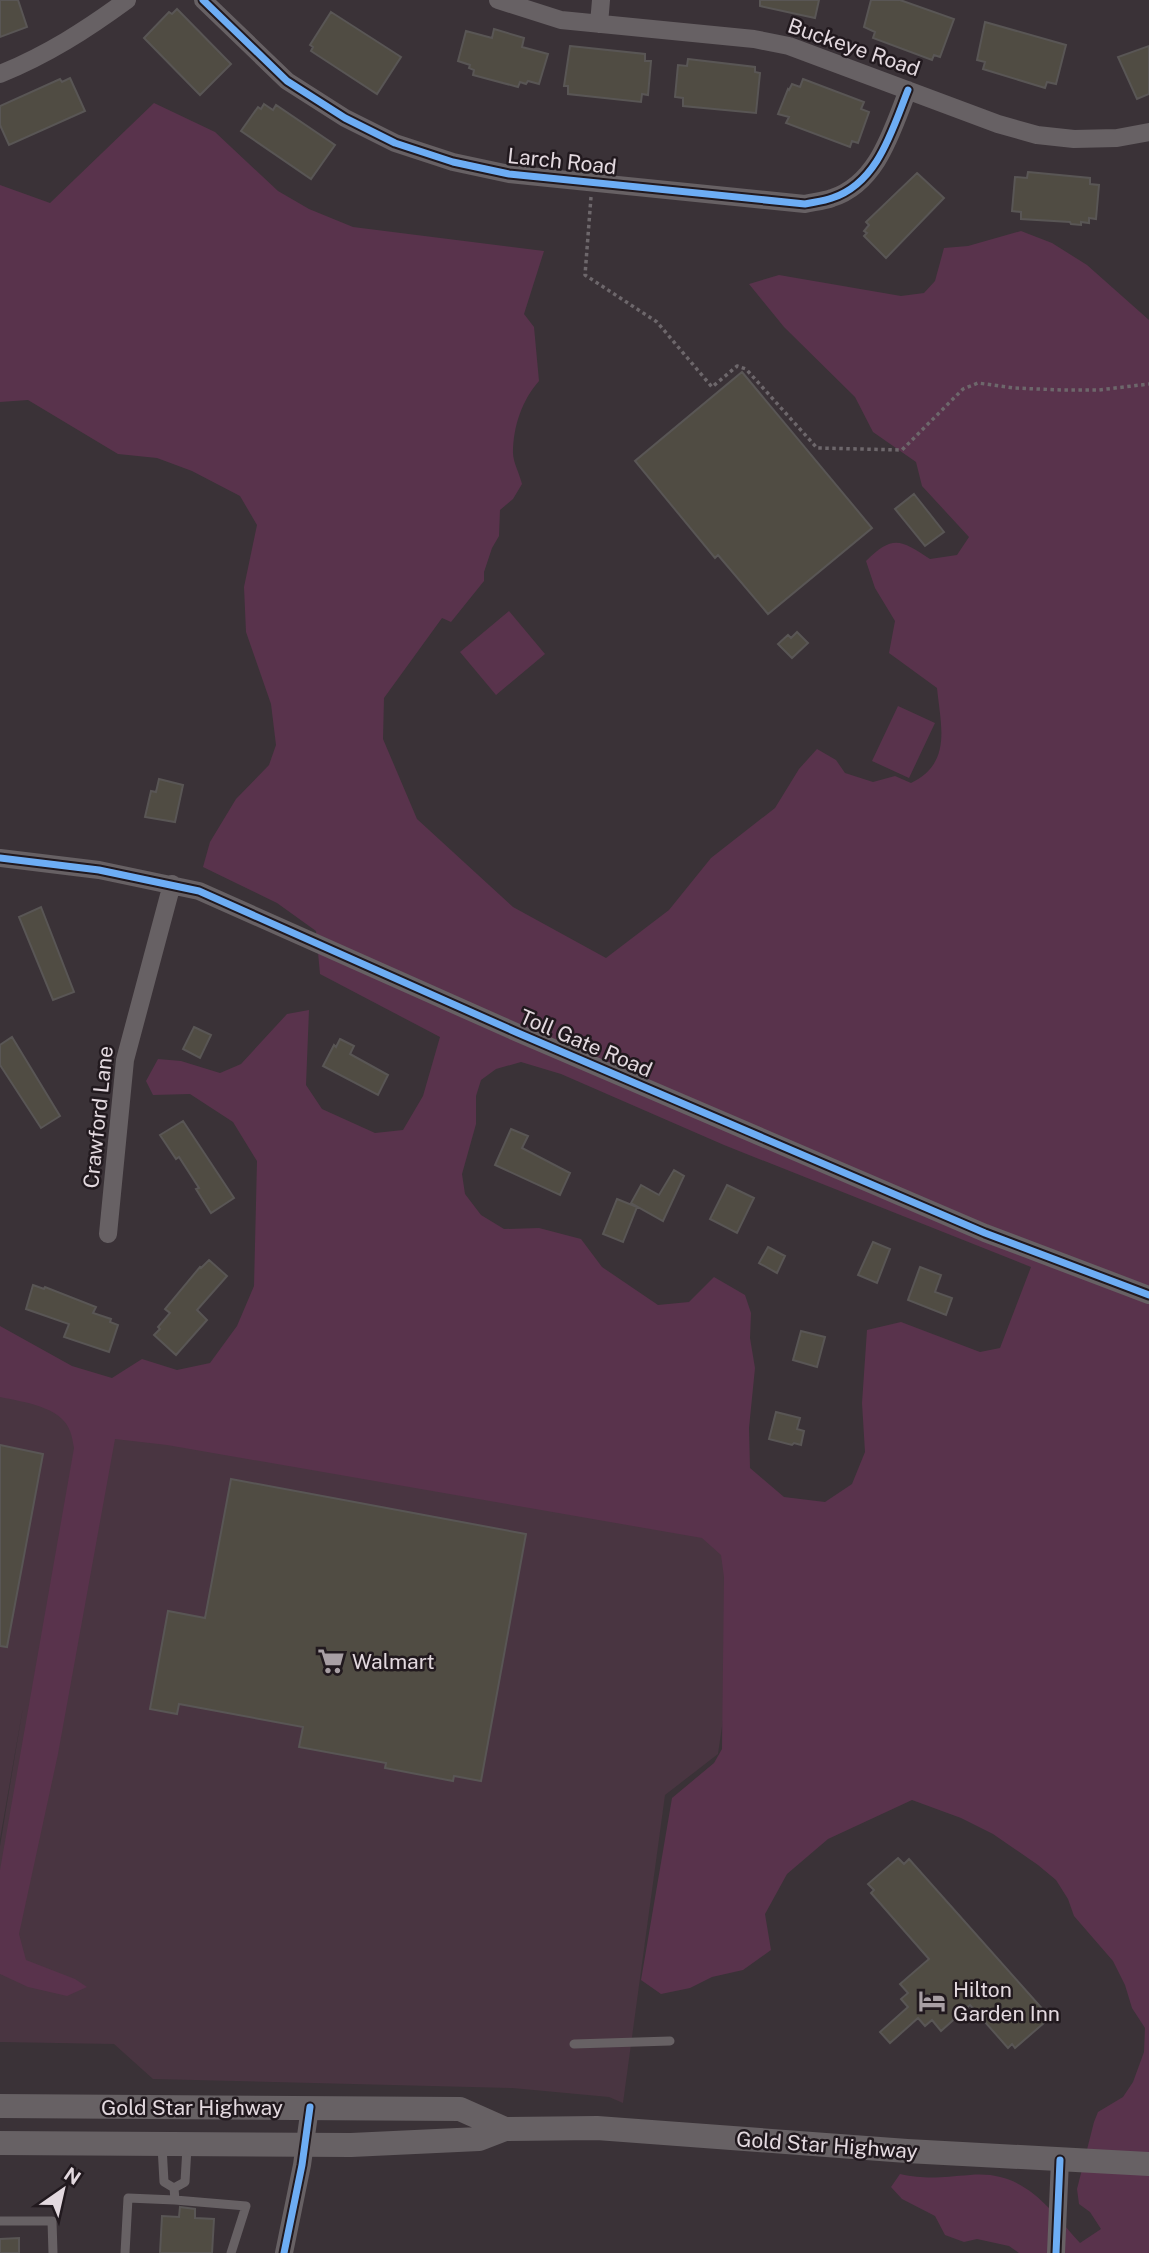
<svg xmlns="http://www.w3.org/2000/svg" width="1149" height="2253" font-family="'Public Sans',sans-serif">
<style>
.built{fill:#493541}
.green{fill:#59334c;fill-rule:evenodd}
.building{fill:#504c43;stroke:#595655;stroke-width:2}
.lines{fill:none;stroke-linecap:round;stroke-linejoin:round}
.path{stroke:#6d676b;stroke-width:3.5;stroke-dasharray:3.5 3.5;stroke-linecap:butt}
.service{stroke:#676164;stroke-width:9}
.minor{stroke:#676164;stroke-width:18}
.secondary{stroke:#676164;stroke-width:24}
.cycleway-casing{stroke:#21191e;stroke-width:11}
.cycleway{stroke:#6dadf4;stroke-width:7}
.labels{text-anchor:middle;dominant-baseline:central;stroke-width:5;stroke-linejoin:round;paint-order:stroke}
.street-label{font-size:21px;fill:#e3d9df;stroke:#21191e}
.poi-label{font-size:21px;fill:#e3d9df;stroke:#21191e;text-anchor:start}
</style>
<rect width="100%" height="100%" fill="#3a3237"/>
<!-- built -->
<path class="built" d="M 0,1383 L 750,1535 L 718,1754 L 665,1795 L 623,2103 L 609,2097 L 512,2088 L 153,2079 L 114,2044 L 0,2042 L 0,1846 L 23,1707 L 0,1839 Z"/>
<!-- green -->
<path class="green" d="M 154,103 L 215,132 L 278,191 L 309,209 L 353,227 L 544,251 L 524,314 L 534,327 L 539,381 C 522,400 513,427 513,453 C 513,462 520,475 522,484 L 513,499 L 500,510 L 499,536 L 492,548 L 484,572 L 484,581 L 451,622 L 442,618 L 384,698 L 383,739 L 417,819 L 513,907 L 606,958 L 669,910 L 711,858 L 775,808 L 799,769 L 817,749 L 836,760 L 845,773 L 873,782 L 895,776 L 911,783 C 952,763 941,727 937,688 L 889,653 L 895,621 L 875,588 L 866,561 C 893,534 901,540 930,559 L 957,555 L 969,537 L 922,486 L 916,462 L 873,432 L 855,397 L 784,327 L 749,284 L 779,275 L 901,296 L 924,293 L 935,281 L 944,248 L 968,246 L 1021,231 L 1052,243 L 1087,265 L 1149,320 L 1149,2253 L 1019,2253 L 1009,2246 L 977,2239 L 964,2242 L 945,2235 L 935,2216 L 902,2199 L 891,2187 L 900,2174 C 928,2180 942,2177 970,2175 C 1024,2170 1048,2207 1080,2243 L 1101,2229 L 1090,2212 L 1079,2204 L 1077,2189 L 1094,2122 L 1098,2112 L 1123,2097 L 1133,2082 L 1144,2052 L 1145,2028 L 1132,2008 L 1125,1985 L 1113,1961 L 1074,1916 L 1068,1899 L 1056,1880 L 1038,1865 L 993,1834 L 961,1818 L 912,1800 L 828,1839 L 787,1874 L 765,1914 L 771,1950 L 743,1970 L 712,1977 L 690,1988 L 661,1994 L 641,1980 L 672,1798 L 714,1763 L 722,1749 L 724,1577 L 721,1555 L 702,1538 L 167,1445 L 115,1439 L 58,1754 L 19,1934 L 26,1960 L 75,1979 L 87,1987 L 67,1996 L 28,1987 L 0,1974 L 0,1870 L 74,1448 C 73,1443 72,1436 70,1431 C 61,1406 22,1402 0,1397 L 0,1326 L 72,1366 L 112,1378 L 142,1359 L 177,1370 L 210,1363 L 237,1326 L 254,1286 L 257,1161 L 233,1122 L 190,1094 L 153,1095 L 146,1081 L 158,1059 L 181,1061 L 220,1073 L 241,1064 L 287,1014 L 309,1010 L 306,1085 L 322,1109 L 375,1133 L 403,1130 L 423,1096 L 440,1037 L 320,974 L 316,931 L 277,903 L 203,867 L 210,842 L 236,799 L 269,765 L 276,745 L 271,704 L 246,632 L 244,587 L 257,525 L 240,496 L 192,471 L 157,458 L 118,454 L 28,400 L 0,402 L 0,185 L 50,203 ZM 521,1062 L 561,1074 L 724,1145 L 1031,1267 L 1000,1348 L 980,1352 L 901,1322 L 867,1330 L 862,1403 L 865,1452 L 852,1484 L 825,1502 L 784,1497 L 750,1468 L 749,1428 L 755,1368 L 750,1338 L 751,1313 L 745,1295 L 714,1277 L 689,1302 L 658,1305 L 602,1267 L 581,1239 L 539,1228 L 504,1229 L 481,1215 L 465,1194 L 462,1174 L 476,1124 L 476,1096 L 481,1080 L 496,1069 Z
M 509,611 L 545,654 L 496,695 L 460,652 Z
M 898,706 L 935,723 L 909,778 L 872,761 Z"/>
<!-- building -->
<path class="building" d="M 0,0 L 18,0 L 27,27 L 0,37 Z
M 760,0 L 819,0 L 815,18 L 760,6 Z
M 871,0 L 900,0 L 954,19 L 940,57 L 934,55 L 932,60 L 873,38 L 875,32 L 864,27 Z
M 177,9 L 231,64 L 200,95 L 144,38 L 169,12 L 172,14 Z
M 331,12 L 401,57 L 377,94 L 311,51 L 313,47 L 310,45 Z
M 985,22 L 1066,45 L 1056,84 L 1047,82 L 1045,88 L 983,69 L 985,62 L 977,60 Z
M 494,29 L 524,38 L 522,47 L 548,54 L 539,84 L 528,81 L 526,84 L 520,82 L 518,87 L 473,75 L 474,70 L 469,68 L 470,65 L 458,61 L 466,31 L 492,38 Z
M 570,46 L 645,54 L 645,61 L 651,61 L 648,95 L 642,94 L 641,102 L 568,94 L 568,86 L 564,86 Z
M 1149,46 L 1149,94 L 1137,99 L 1118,57 Z
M 688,59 L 755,67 L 755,72 L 760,73 L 756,113 L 683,106 L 683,98 L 675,97 L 678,65 L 687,66 Z
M 70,78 L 85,111 L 9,145 L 0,125 L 0,106 L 60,79 L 62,82 Z
M 803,79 L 864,102 L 861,109 L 869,112 L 858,143 L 852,141 L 850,147 L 786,123 L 789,117 L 778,114 L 788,89 L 789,90 L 792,84 L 800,87 Z
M 264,104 L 273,110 L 276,105 L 335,145 L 311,179 L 241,131 L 258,107 L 261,109 Z
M 1028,172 L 1090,178 L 1090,184 L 1099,185 L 1096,219 L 1089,218 L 1089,223 L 1081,222 L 1081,225 L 1071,224 L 1070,222 L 1021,219 L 1021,212 L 1012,211 L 1015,177 L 1027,178 Z
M 917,173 L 944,198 L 886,258 L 864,236 L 867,233 L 864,231 L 869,225 L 866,222 Z
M 742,372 L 872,528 L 768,614 L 718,555 L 715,558 L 635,461 Z
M 914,494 L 944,532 L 925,546 L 895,509 Z
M 797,632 L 808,643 L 792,658 L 778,644 L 788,635 L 791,638 Z
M 159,779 L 183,785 L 175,822 L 145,817 L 151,791 L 156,792 Z
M 41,907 L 74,992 L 53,1000 L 19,917 Z
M 194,1027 L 211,1035 L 200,1058 L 183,1049 Z
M 12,1037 L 60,1116 L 41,1128 L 0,1065 L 0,1045 Z
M 340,1039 L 354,1046 L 350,1054 L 388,1075 L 378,1095 L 323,1066 L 334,1045 L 336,1047 Z
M 183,1121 L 234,1198 L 211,1213 L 196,1189 L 199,1188 L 179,1157 L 176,1159 L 160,1135 Z
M 511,1129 L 528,1136 L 522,1148 L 570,1173 L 560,1195 L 495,1165 Z
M 674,1170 L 684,1176 L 663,1221 L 631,1203 L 641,1185 L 659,1195 Z
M 727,1185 L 754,1198 L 737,1233 L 710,1219 Z
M 617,1199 L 637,1207 L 623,1242 L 603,1234 Z
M 873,1242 L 890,1249 L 877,1283 L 858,1275 Z
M 768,1247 L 785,1256 L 777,1273 L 759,1263 Z
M 209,1260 L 227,1276 L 197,1310 L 207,1320 L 176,1355 L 154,1335 L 160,1329 L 158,1327 L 170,1313 L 165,1309 L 200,1267 L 201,1268 Z
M 920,1267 L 941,1275 L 935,1292 L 952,1298 L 946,1315 L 908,1300 Z
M 33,1285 L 44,1289 L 45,1287 L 96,1307 L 93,1313 L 111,1319 L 110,1322 L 118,1325 L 109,1352 L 64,1337 L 69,1324 L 26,1309 Z
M 801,1331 L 825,1337 L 817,1367 L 793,1360 Z
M 776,1412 L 800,1418 L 797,1429 L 804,1431 L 801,1445 L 794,1443 L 792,1445 L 769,1439 Z
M 0,1445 L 43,1454 L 7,1647 L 0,1646 Z
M 231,1479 L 526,1534 L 481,1781 L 454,1776 L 453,1781 L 385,1768 L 386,1763 L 299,1747 L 303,1727 L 179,1704 L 177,1714 L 150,1709 L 168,1611 L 205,1618 Z
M 898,1858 L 904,1864 L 909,1859 L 1046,2013 L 1042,2017 L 1045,2022 L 1015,2048 L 1012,2044 L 1008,2048 L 970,2005 L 941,2031 L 932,2020 L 925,2026 L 918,2018 L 890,2043 L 880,2032 L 908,2007 L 901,1999 L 908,1993 L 900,1984 L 929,1959 L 871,1893 L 874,1890 L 868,1884 Z
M 180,2207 L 195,2209 L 195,2218 L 214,2219 L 212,2253 L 160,2253 L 162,2216 L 179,2217 Z
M 19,2238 L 19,2253 L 0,2253 L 0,2239 Z"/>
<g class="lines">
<!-- path -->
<path class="path" d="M 591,197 L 585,275 L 657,322 L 712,387 L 737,366 L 746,369 L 817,448 L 902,450 L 963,389 L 978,383 L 1014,388 L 1062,390 L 1099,390 L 1149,384"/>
<!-- service -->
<path class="service" d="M 574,2044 L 670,2041
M 162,2146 L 164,2182 L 174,2188
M 174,2188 L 175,2200 L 246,2206 L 231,2253
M 174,2188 L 185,2182 L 187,2147
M 0,2221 L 52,2221 L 53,2253
M 125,2253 L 128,2198 L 175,2200"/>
<!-- minor -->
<path class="minor" d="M 203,0 L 287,81 L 345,118 L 395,143 L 453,162 L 509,174 L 805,204 C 814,202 824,201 832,198 C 878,183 892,130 908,90
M 498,0 L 561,20 L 754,39 L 789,46 L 998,124 L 1037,135 L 1074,139 L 1117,138 L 1149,132
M 599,24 L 601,0
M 0,74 C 47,55 86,30 127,0
M 0,858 L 99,870 L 199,891 L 518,1033 L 985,1233 L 1149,1295
M 108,1234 L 125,1060 L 172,884
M 284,2253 L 302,2165 L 310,2107
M 1056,2253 L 1060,2160"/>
<!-- secondary -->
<path class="secondary" d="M 0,2106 L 460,2109 L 505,2129
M 0,2143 L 351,2145 L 479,2139 L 505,2129 L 597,2128 L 907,2151 L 1149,2164"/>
<defs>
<path id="cycleway" d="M 203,0 L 287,81 L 345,118 L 395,143 L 453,162 L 509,174 L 805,204 C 814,202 824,201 832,198 C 878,183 892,130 908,90
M 0,858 L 99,870 L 199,891 L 518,1033 L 985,1233 L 1149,1295
M 284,2253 L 302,2165 L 310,2107
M 1056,2253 L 1060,2160"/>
</defs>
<!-- cycleway casing -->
<use href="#cycleway" class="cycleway-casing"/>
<!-- cycleway -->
<use href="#cycleway" class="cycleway"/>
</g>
<!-- icons -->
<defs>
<symbol id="supermarket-bare" viewBox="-9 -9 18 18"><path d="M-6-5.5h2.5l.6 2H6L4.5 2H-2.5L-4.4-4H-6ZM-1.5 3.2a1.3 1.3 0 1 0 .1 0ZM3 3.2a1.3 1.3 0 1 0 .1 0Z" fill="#a89fa4" stroke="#21191e" stroke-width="2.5" paint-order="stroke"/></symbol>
<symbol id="hotel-bare" viewBox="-9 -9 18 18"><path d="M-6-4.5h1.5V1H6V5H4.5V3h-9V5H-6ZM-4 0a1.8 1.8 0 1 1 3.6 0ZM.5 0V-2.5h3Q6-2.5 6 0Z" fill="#a89fa4" stroke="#21191e" stroke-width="2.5" paint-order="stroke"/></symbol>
</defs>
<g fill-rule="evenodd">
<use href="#supermarket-bare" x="312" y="1642" width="38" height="38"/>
<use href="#hotel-bare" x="913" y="1982" width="38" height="38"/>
</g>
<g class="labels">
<!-- street labels -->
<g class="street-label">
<text transform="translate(854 47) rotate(19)">Buckeye Road</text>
<text transform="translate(562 161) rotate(6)">Larch Road</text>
<text transform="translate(586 1043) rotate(23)">Toll Gate Road</text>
<text transform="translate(98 1117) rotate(-84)">Crawford Lane</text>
<text x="192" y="2107">Gold Star Highway</text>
<text transform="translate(827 2145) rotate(4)">Gold Star Highway</text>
</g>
<!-- poi labels -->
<g class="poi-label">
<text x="352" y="1661">Walmart</text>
<text x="953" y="1989">Hilton<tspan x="953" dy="24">Garden Inn</tspan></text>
</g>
</g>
<!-- north arrow -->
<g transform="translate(63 2190) rotate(34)" stroke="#21191e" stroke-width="5" paint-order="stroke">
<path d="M0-5L12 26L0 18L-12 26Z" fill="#e3d9df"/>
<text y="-10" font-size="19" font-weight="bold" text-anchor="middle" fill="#e3d9df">N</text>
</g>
</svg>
